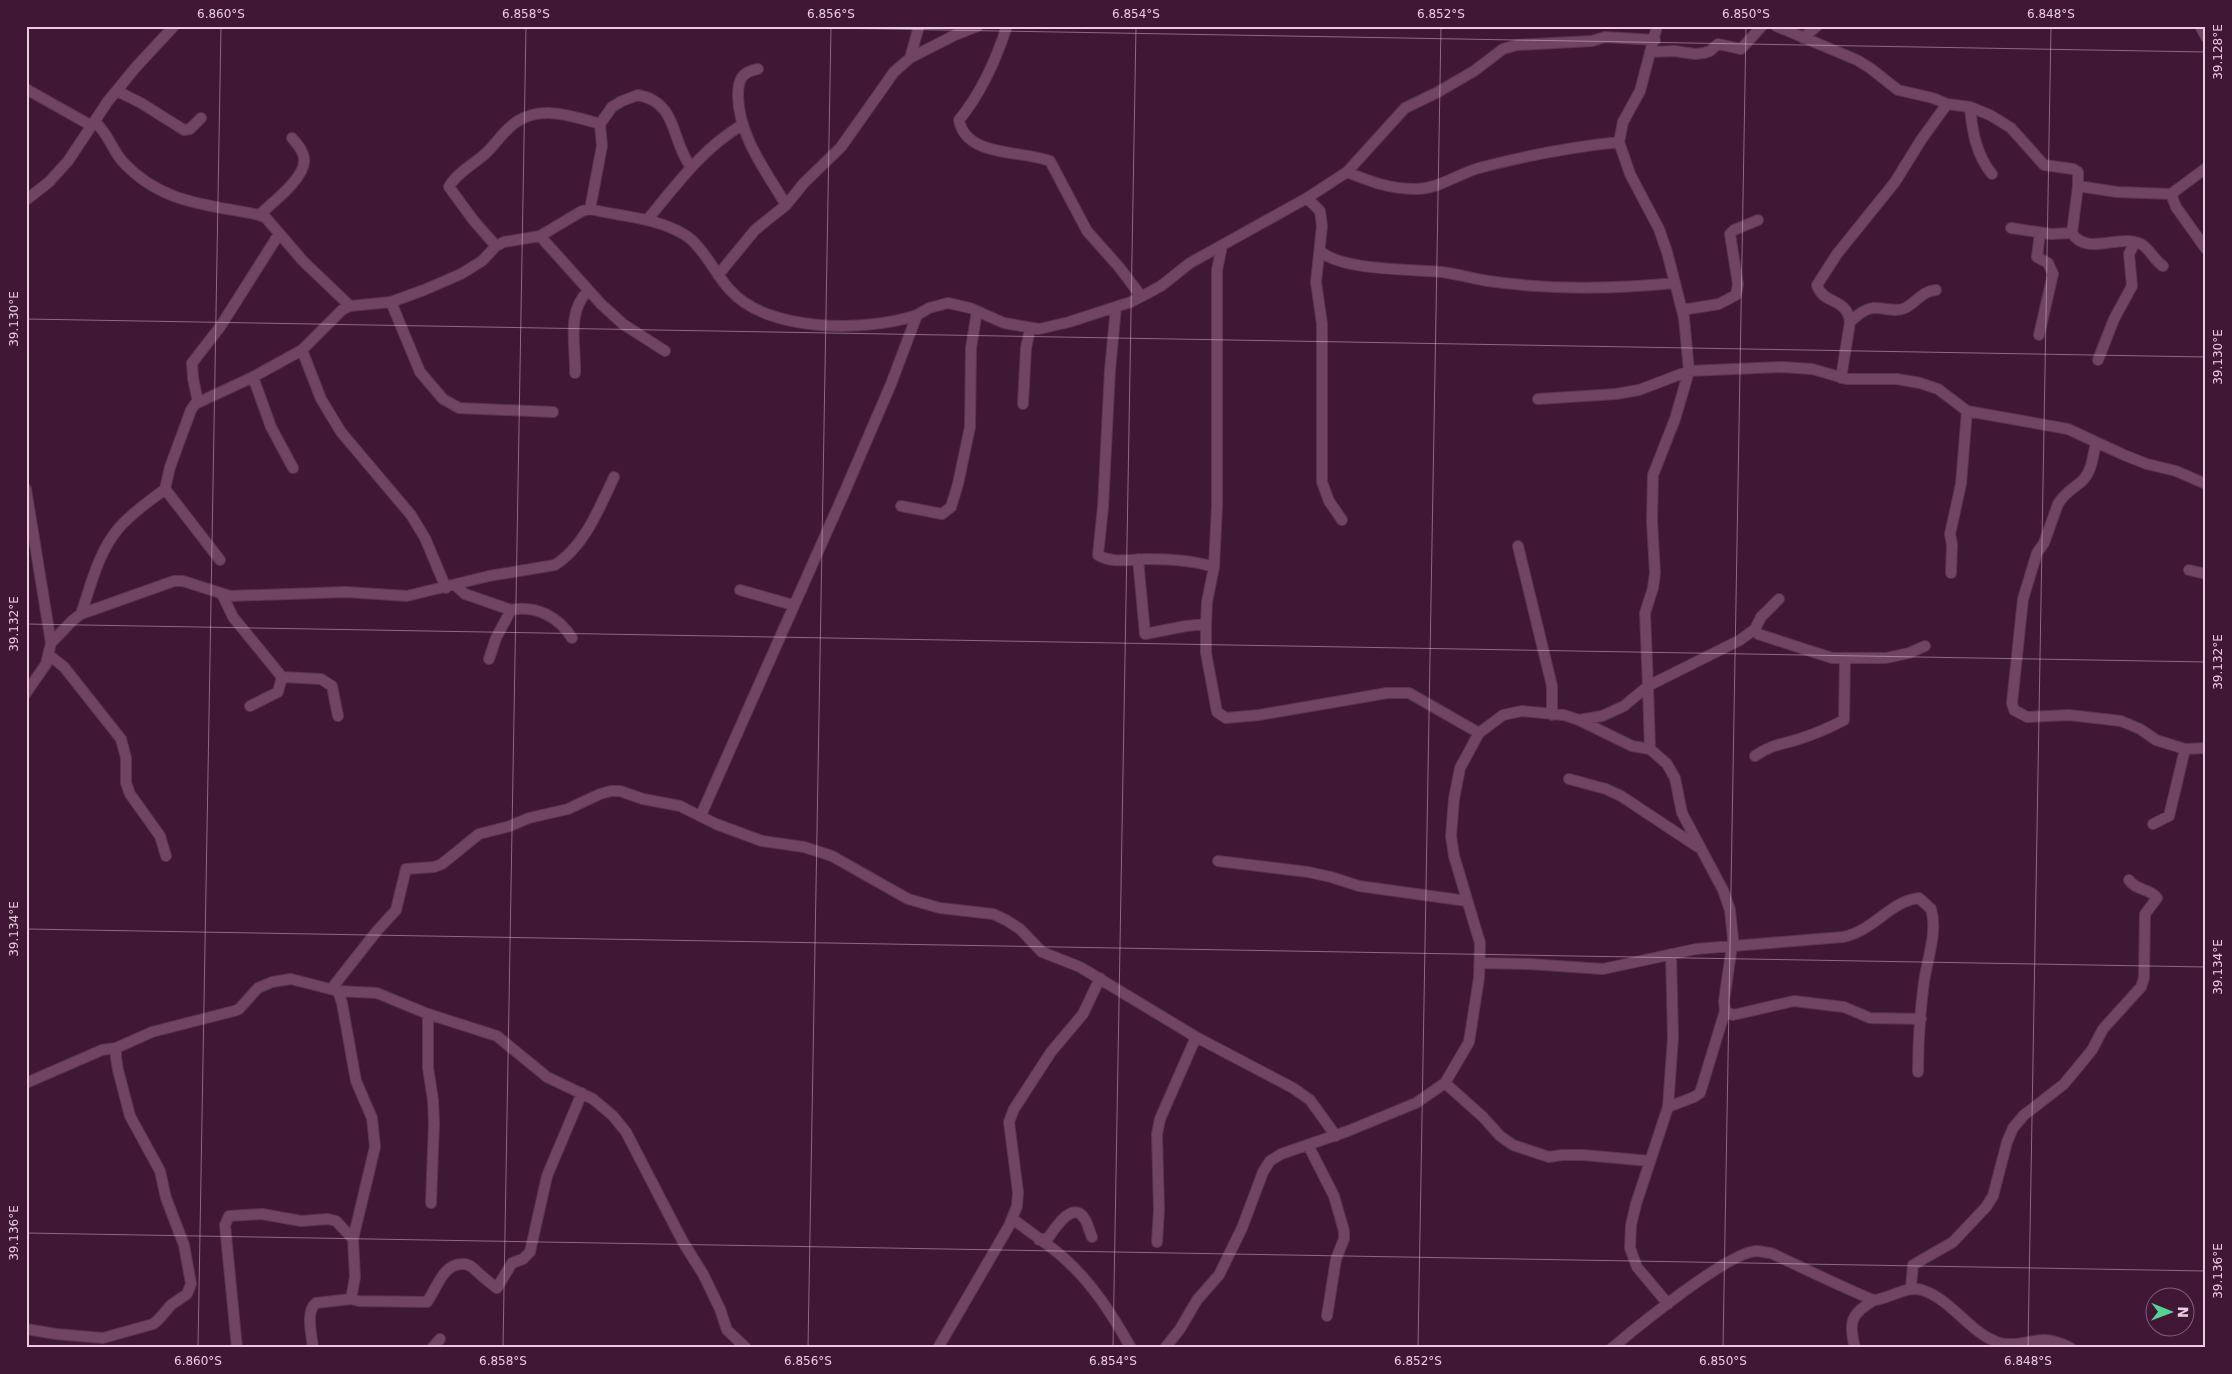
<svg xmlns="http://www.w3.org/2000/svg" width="2232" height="1374" font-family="'DejaVu Sans',sans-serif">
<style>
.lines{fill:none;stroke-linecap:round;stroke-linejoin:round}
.minor-casing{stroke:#58364f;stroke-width:12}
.minor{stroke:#714463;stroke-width:10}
.ticks{fill:none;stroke:#eacee0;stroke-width:1;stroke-opacity:0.45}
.neatline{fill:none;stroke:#eacee0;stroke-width:2}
.ticks-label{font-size:12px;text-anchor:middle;fill:#eacee0}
</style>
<rect width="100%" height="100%" fill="#401735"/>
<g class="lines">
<defs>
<path id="minor" d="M 1007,26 C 996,60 982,92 959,120 C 966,158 1023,150 1050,161 L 1087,231 L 1119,267 L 1141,296
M 1776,26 L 1857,60 L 1870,68 L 1898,90 L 1933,98 L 1947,104 L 1970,107 L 1990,115 L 2011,128 L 2044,165 L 2073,169 L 2078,172 L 2078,186 L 2117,192 L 2171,194 L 2206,168
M 2200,26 L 2206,37
M 1803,38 L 1817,26
M 1650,52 L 1674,51 L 1695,54 L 1704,53 L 1710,51 L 1718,44 L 1741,49 L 1762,26
M 910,58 L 919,26
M 758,69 C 741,72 738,80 738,96 C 739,137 766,171 786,205
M 26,89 L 92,126
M 117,91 L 141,103 L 184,130 L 190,129 L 201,118
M 1970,107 C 1972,130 1976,155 1992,174
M 95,122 C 108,133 112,150 123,162 C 162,204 207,204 259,215 L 266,218 L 303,261 L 350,306
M 1347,172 C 1371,182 1390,189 1417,189 C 1440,188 1458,174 1479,168 C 1524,156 1572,147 1619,142
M 2078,186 L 2072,233 C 2087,257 2119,233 2141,244 C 2149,248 2154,260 2163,266
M 2171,194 L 2176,207 L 2206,249
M 1307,198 L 1320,211 L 1322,226 L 1316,282 L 1322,324 L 1322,482 L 1329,501 L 1342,520
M 26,200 L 49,182 L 68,161 L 108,101 L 136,67 L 174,26
M 590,209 L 602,146 L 600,124 L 612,107 L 622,101 L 638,95 C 679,103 670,140 691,167
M 259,215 C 272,203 307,177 304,158 C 303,150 297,144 292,138
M 648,219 C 676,185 703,148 742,125
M 2011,228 L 2051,234 L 2072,233
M 540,236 L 601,304 L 623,324 L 665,351
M 496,246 L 474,221 L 449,187 C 454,175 475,163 485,154 C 494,146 500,136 509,128 C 535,103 570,115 600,124
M 1222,246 L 1217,270 L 1217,506 L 1214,567 L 1207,602 L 1206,624 L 1206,653 L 1217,712 L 1226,718 L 1259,715 L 1387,693 L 1409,693 L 1479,733
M 1320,251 C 1342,271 1412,269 1442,272 C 1458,274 1473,279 1488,281 C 1549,290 1614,289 1675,283
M 718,275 L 755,230 L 786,205 L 804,183 L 841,147 L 894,72 L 910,58 L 955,35 L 978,26
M 391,302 L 420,372 L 443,399 L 459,408 L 553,412
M 1116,307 L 1110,370 L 1103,507 L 1098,555 C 1113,564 1130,559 1148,559 C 1170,559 1192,560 1214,567
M 1682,310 L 1719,304 L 1736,295 L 1738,284 L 1730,234 L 1734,230 L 1758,220
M 1850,322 C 1856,316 1864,309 1873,308 C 1884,307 1895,313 1905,308 C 1917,302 1922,291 1936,290
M 2039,335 L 2053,274 L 2048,263 L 2037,257 L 2040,233
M 302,350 L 321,399 L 341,432 L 411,515 L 425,538 L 446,588
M 2098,360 L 2114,319 L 2132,286 L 2129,254 L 2135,242
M 575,373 C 576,346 566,312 588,291
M 253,377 L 271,427 L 293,468
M 1841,378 L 1850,322 C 1847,297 1823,305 1817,285 L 1837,254 L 1895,182 L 1921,140 L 1947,104
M 1538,399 L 1616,394 L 1639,390 L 1689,371 L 1782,367 L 1812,369 L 1847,379 L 1897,379 L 1920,383 L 1938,389 L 1967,411 L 2068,429 L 2124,455 L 2147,464 L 2176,471 L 2206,484
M 198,402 L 193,378 L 192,363 L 220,327 L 279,234
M 1023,404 L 1026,348 L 1030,329
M 2096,443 C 2093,455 2092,472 2082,481 C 2072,490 2066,491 2058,504 L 2044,543 L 2037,553 L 2023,599 L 2012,703 L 2014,710 L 2027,717 L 2069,715 L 2121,721 L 2140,729 L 2156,740 L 2185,749
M 26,489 L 51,643 L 46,664 L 26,693
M 901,506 L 942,514 L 951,507 L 958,484 L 970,427 L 971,348 L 977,311
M 1518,546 L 1552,686 L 1552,715
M 1138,559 L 1145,634 L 1186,626 L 1206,624
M 220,560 L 165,489 L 170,467 L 191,410 L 195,404 L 253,377 L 302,350 L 342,310 L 350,306 L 391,302 L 424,290 L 461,274 L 482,261 L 496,246 L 504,242 L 540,236 L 582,211 L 590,209 C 622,217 656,217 685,235 C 702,245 716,275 730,290 C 768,333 867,332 917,315
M 2189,570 L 2206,574
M 1951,573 L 1952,545 L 1950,534 L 1961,484 L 1967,411
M 455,585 L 465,594 L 511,610
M 740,590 L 793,605
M 222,594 L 233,617 L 282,677 L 321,679 L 332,686 L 338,716
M 1779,599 L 1761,617 L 1755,629 L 1758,634 L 1832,658 L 1886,658 L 1909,653 L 1925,646
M 81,614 C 91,585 98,553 118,529 C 131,513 150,501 165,489
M 51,643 L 73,620 L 81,614 L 174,581 L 183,581 L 230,596 L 346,592 L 407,596 L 489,576 L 555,565 C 584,547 600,507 614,477
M 49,655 L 64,667 L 121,739 L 126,758 L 126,783 L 130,794 L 160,836 L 166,856
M 489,659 L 496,638 L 511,610 C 536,605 559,617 572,638
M 250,706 L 278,692 L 282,677
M 1579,720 L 1632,746 L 1650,749 L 1667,764 L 1675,778 L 1682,813 L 1723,890 L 1730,910 L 1733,939 L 1724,1001 L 1725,1011 L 1733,1015 L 1794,1001 L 1844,1007 L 1870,1018 L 1921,1019
M 1650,749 L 1648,686 L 1740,640 L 1755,629
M 1755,756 C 1772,744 1781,745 1799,739 C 1815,734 1829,728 1844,720 L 1845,658
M 1569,779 L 1606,789 L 1621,796 L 1698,847
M 701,815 L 845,491 L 891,384 L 917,315 L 929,308 L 948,303 L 970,308 L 1004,323 L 1039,329 L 1069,322 L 1131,302 L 1161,286 L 1190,263 L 1307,198 L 1347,172 L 1405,108 L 1438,92 L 1474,71 L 1503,49 L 1517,45 L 1592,41 L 1605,37 L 1655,40
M 2153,824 L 2169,816 L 2185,749 L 2206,748
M 1218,861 L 1308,872 L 1331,877 L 1359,886 L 1467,901
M 1481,963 L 1529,964 L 1603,969 L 1696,949 L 1843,937 C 1874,931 1890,901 1919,898 L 1931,909 C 1938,931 1927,960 1924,982 C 1920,1012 1918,1042 1918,1072
M 332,988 L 376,932 L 396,910 L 406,869 L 434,867 L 442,864 L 479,834 L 510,826 L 529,818 L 568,809 L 600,794 L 611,791 L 620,791 L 643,799 L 680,806 L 716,824 L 762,841 L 804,847 L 832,856 L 908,899 L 940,908 L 993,914 L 1006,920 L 1020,929 L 1042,952 L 1080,967 L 1196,1037 L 1293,1088 L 1310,1100 L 1336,1136
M 428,1014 L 428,1068 L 433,1100 L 434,1123 L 431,1203
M 26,1083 L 102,1050 L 116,1048 L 152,1032 L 234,1011 L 239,1009 L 258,988 L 272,982 L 291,979 L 338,991 L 377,993 L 428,1014 L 497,1036 L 547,1077 L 593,1099 L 613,1116 L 626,1132 L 683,1242 L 703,1274 L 720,1309 L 727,1330 L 746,1348
M 1445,1083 L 1483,1117 L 1500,1136 L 1513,1145 L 1549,1157 L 1562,1155 L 1583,1155 L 1650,1161
M 1668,1107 L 1694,1097 L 1700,1093 L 1725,1011
M 1308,1145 L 1334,1196 L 1344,1231 L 1344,1239 L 1336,1259 L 1327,1316
M 1013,1219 C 1029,1232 1050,1245 1065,1259 C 1093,1284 1113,1316 1131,1348
M 1039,1240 L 1048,1238 C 1054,1230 1072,1200 1084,1218 C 1088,1223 1089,1231 1092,1237
M 1157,1242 L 1159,1210 L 1157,1134 L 1160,1119 L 1196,1037
M 1911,1287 L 1913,1265 L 1953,1242 L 1986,1207 L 1993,1196 L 2007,1142 L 2013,1128 L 2024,1115 L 2064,1084 L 2092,1050 L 2103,1029 L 2141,987 L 2144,978 L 2145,914 L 2157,898 C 2150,888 2136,891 2129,880
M 351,1299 L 359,1301 L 427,1302 C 437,1288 443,1264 462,1264 C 466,1264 470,1265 473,1268 C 481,1275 488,1282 497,1288 L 512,1263 L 523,1259 L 530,1252 L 547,1176 L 582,1093
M 1668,1304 L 1637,1267 L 1630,1248 L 1631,1225 L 1636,1204 L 1668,1107 L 1673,1037 L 1671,954
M 26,1329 L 56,1334 L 103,1338 L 153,1324 L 158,1320 L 171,1305 L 187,1294 L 191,1284 L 184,1245 L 166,1198 L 160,1171 L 130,1116 L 118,1070 L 116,1058 L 116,1048
M 237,1348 L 225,1225 L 229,1216 L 262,1214 L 301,1221 L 328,1219 L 336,1221 L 353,1239
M 313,1348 C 312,1335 305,1312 316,1303 L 351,1299 L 355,1277 L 353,1239 L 375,1147 L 372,1118 L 356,1081 L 342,1003 L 338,991
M 432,1348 L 440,1339
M 938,1348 L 1009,1226 L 1017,1206 L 1018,1192 L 1009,1122 L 1014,1109 L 1051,1052 L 1083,1014 L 1100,978
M 1165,1348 L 1180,1329 L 1197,1300 L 1219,1275 L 1242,1228 L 1263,1172 L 1270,1161 L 1281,1154 L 1348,1131 L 1416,1103 L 1445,1083 L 1469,1042 L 1479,978 L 1480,943 L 1454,856 L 1451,836 L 1454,799 L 1460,768 L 1479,733 L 1503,715 L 1522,711 L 1564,715 L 1579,720 L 1602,716 L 1624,706 L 1648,686 L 1645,613 L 1653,588 L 1655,573 L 1652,521 L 1653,475 L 1675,419 L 1689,371 L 1684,318 L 1667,252 L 1659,229 L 1630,174 L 1619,142 L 1623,122 L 1640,91 L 1657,26
M 1612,1348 C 1637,1327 1727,1253 1756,1251 C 1761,1251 1766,1253 1771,1253 C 1784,1259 1869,1300 1875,1300 C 1891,1298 1908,1285 1922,1290 C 1953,1300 1970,1334 2000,1343 C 2016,1347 2030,1340 2045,1340 C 2054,1340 2063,1344 2071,1348
M 1855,1348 C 1848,1321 1851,1314 1874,1300"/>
</defs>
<!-- minor casing -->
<use href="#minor" class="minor-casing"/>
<!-- minor -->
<use href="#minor" class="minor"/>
</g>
<!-- ticks -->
<path class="ticks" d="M 712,26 L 2206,52M 26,319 L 2206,357M 26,624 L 2206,662M 26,929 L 2206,967M 26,1233 L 2206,1271M 198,1348 L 221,26M 503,1348 L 526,26M 808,1348 L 831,26M 1113,1348 L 1136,26M 1418,1348 L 1441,26M 1723,1348 L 1746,26M 2028,1348 L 2051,26"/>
<!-- border -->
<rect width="2232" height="1374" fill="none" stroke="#401735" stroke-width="55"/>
<!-- north arrow -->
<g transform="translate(2170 1312) rotate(91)"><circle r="24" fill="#401735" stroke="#846079"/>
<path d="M0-4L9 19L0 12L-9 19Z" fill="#53d396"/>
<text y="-8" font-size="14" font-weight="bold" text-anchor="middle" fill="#eacee0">N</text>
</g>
<rect x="28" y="28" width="2176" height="1318" class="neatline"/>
<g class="ticks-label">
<text x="221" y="18">6.860°S</text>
<text x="526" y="18">6.858°S</text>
<text x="831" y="18">6.856°S</text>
<text x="1136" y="18">6.854°S</text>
<text x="1441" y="18">6.852°S</text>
<text x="1746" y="18">6.850°S</text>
<text x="2051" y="18">6.848°S</text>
<text transform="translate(2218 52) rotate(-90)" y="4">39.128°E</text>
<text transform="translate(14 319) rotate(-90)" y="4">39.130°E</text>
<text transform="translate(2218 357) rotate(-90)" y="4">39.130°E</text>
<text transform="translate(14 624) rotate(-90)" y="4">39.132°E</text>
<text transform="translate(2218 662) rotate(-90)" y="4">39.132°E</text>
<text transform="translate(14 929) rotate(-90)" y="4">39.134°E</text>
<text transform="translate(2218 967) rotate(-90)" y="4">39.134°E</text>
<text transform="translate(14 1233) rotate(-90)" y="4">39.136°E</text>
<text transform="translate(2218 1271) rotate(-90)" y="4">39.136°E</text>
<text x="198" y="1365">6.860°S</text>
<text x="503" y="1365">6.858°S</text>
<text x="808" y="1365">6.856°S</text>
<text x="1113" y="1365">6.854°S</text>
<text x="1418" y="1365">6.852°S</text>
<text x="1723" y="1365">6.850°S</text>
<text x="2028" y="1365">6.848°S</text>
</g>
</svg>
